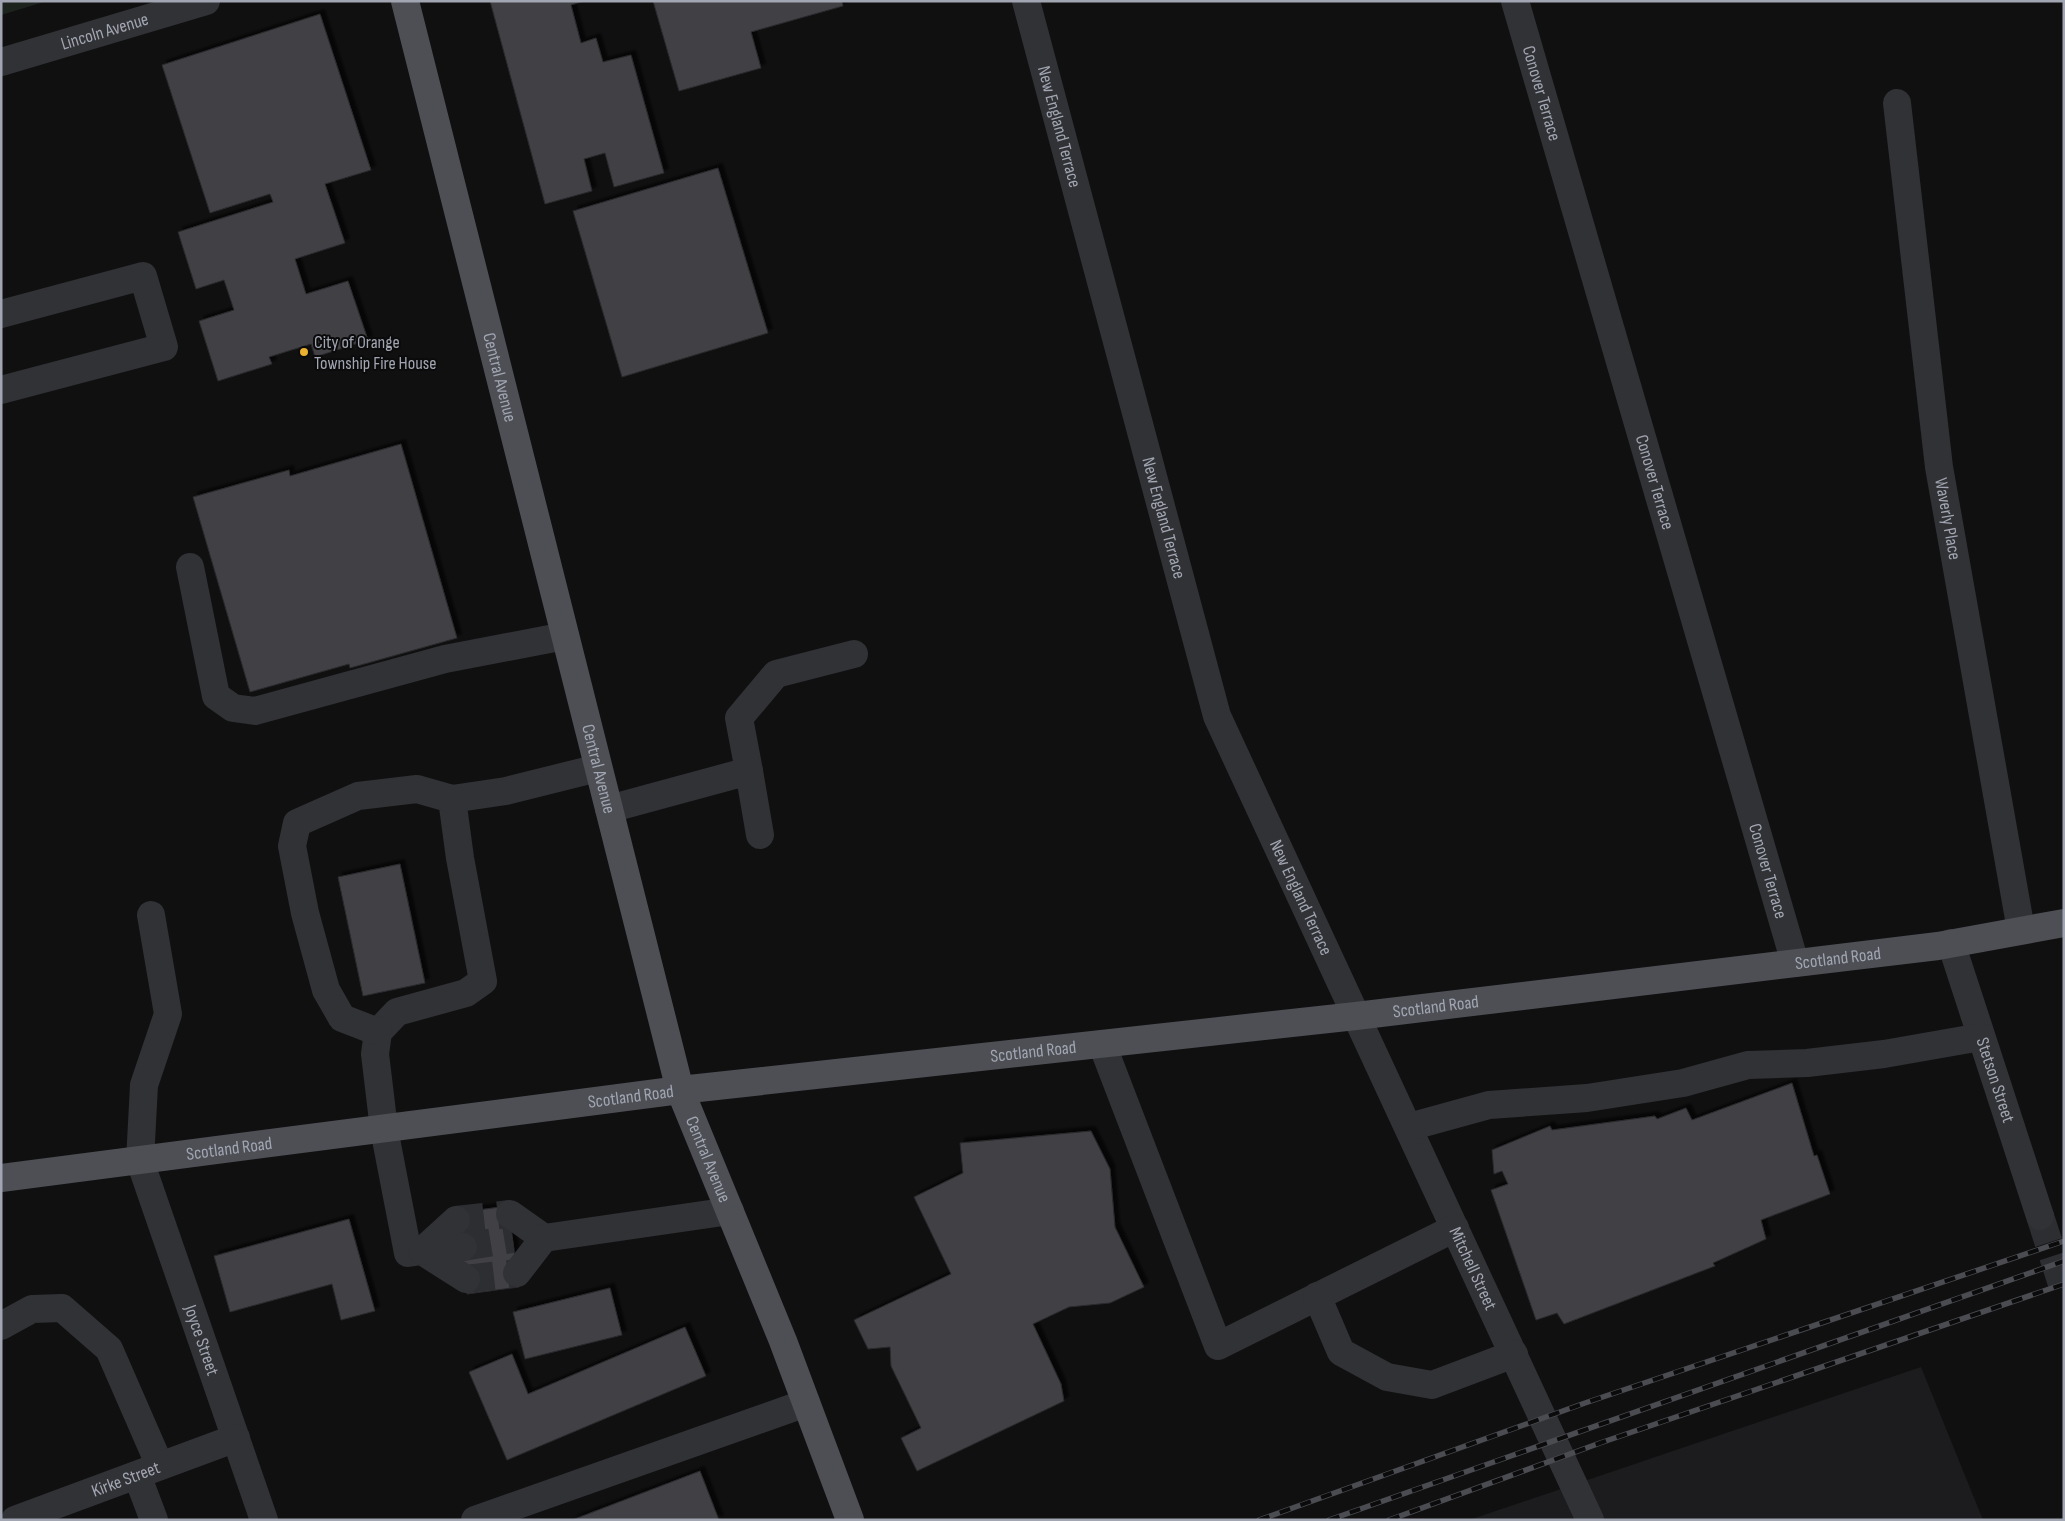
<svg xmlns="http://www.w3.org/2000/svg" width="2065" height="1521" font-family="'Sofia Sans Condensed',sans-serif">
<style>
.built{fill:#1c1c1e}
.green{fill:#1d241e}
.building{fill:#3f4044;stroke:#2a2a2d;filter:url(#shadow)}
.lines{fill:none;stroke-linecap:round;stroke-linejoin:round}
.minor-tunnel{stroke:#2d2e31;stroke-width:28;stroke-dasharray:28 14;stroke-linecap:butt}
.minor{stroke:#313236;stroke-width:28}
.major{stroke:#4d4f55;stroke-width:28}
.rail-casing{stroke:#4a4c51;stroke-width:5.5}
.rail{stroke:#0b0b0c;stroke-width:4;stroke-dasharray:11;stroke-linecap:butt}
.poi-dot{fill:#eab030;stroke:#0b0b0c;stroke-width:2}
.labels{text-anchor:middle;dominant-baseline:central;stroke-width:4;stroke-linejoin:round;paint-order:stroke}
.street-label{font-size:18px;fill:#a2a6b2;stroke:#0b0b0c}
.poi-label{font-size:18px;fill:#a2a6b2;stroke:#0b0b0c;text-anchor:start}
</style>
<defs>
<filter id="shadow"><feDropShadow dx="4.5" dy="-4.5" stdDeviation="1" flood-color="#0009"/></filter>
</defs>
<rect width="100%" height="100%" fill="#101011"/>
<!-- built -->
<path class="built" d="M 1921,1367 L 1983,1520 L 1469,1520 Z"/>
<!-- green -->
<path class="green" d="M 1,1 L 47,1 L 1,15 Z"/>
<!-- building -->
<path class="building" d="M 490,1 L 584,1 L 571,5 L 581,43 L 596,38 L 603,62 L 631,55 L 664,173 L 614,187 L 605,153 L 584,159 L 592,191 L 545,204 Z
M 653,1 L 842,1 L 843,6 L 751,32 L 761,68 L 679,91 Z
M 320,14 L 371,170 L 325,184 L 345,243 L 295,259 L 306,294 L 348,281 L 368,340 L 315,357 L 311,344 L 269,357 L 272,364 L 218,381 L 199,321 L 234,310 L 224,280 L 196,289 L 178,232 L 273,202 L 270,194 L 210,213 L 162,65 Z
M 718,168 L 768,333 L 622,377 L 573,211 Z
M 401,444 L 457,638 L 350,668 L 349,664 L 250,692 L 193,497 L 289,470 L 290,476 Z
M 400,864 L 425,983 L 363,996 L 338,877 Z
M 1792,1083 L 1814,1156 L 1817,1155 L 1830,1194 L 1761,1220 L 1766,1239 L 1713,1263 L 1715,1266 L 1564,1324 L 1557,1313 L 1536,1320 L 1491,1190 L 1508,1184 L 1502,1171 L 1494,1174 L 1492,1150 L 1550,1126 L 1552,1130 L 1655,1116 L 1657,1119 L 1686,1108 L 1692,1120 Z
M 1091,1131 L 1110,1169 L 1115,1227 L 1144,1287 L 1110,1303 L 1069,1307 L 1033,1324 L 1061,1384 L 1064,1401 L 917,1471 L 901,1438 L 921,1428 L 891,1366 L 890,1347 L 868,1349 L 854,1320 L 951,1274 L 914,1197 L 963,1173 L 960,1143 Z
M 508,1206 L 519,1287 L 467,1294 L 456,1213 Z
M 349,1219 L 375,1311 L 341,1320 L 332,1284 L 230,1312 L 214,1256 Z
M 610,1288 L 622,1335 L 525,1359 L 513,1312 Z
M 685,1327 L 706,1376 L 507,1460 L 469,1372 L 512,1354 L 528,1394 Z
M 700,1471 L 719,1520 L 572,1520 Z"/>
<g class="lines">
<!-- minor-tunnel -->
<path class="minor-tunnel" d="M 2040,1216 L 2064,1290
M 456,1220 L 510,1214
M 463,1247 L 512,1239
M 466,1279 L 517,1273"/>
<!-- minor -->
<g class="minor">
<path id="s1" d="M 1026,1 L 1217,716 L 1590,1520"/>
<path id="s2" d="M 1515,1 L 1795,963"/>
<path id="s3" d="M 1,62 L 206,1"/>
<path id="s4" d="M 1897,103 L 1939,467 L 2021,930"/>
<path d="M 1,314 L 143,276 L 164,347 L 1,390"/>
<path d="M 190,567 L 216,696 L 233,708 L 255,711 L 445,659 L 565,636"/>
<path d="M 749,771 L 739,718 L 776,674 L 854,654"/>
<path d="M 452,799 L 460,858 L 483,981 L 466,993 L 397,1012 L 378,1032 L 375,1054 L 384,1129 L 408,1253 L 422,1251 L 466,1279"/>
<path d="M 609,809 L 749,771 L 760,835"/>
<path id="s5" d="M 151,915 L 168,1014 L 144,1085 L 140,1161 L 264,1520"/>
<path id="s6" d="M 1951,943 L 2040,1216"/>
<path d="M 378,1032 L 342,1018 L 326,990 L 305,913 L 292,846 L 297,823 L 358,796 L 417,789 L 452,799 L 506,791 L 598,768"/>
<path d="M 1102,1044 L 1218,1346 L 1455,1228"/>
<path d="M 1409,1127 L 1489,1105 L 1587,1098 L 1683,1083 L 1748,1065 L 1807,1063 L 1884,1054 L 1981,1037"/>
<path d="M 510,1214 L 544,1238"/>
<path d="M 422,1251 L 456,1220"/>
<path d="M 422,1251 L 463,1247"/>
<path d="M 517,1273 L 544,1238 L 730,1211"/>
<path d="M 1317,1296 L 1341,1352 L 1387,1377 L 1432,1385 L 1514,1354"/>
<path d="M 1,1326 L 32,1309 L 62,1308 L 109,1349 L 160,1466"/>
<path d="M 137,1475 L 154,1520"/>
<path id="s7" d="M 15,1520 L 236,1438"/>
<path d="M 475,1520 L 806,1403"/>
</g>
<!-- major -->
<g class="major">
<path id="s8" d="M 405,1 L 680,1090 L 783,1341 L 850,1520"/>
<path id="s9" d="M 1,1178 L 680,1090 L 1356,1016 L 1938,946 L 2064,923"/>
</g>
<defs>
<path id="rail" d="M 1259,1520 L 1585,1403 L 2064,1241
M 1329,1520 L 2064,1261
M 1389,1520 L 1600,1443 L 2064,1284"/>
</defs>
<!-- rail casing -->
<use href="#rail" class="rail-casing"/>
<!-- rail -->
<use href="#rail" class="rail"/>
</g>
<!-- markers -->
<circle class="poi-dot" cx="304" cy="352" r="5"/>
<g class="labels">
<!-- street labels -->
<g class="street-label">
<text stroke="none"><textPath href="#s3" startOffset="108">Lincoln Avenue</textPath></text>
<text stroke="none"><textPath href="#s2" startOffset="96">Conover Terrace</textPath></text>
<text stroke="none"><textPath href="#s1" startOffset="130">New England Terrace</textPath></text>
<text stroke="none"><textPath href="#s8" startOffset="388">Central Avenue</textPath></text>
<text stroke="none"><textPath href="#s2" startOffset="501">Conover Terrace</textPath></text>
<text stroke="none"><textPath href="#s1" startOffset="535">New England Terrace</textPath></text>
<text stroke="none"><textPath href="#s4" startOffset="419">Waverly Place</textPath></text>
<text stroke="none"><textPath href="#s8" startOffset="792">Central Avenue</textPath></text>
<text stroke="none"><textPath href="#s2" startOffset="906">Conover Terrace</textPath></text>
<text stroke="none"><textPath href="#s1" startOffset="940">New England Terrace</textPath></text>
<text stroke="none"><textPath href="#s9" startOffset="1850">Scotland Road</textPath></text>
<text stroke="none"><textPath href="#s9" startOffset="1445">Scotland Road</textPath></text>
<text stroke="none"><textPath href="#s9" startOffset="1040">Scotland Road</textPath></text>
<text stroke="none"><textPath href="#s6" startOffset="144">Stetson Street</textPath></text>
<text stroke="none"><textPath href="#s9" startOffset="635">Scotland Road</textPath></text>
<text stroke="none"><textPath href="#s9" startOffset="230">Scotland Road</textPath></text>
<text stroke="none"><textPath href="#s8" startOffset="1198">Central Avenue</textPath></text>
<text stroke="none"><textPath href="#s1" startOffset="1349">Mitchell Street</textPath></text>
<text stroke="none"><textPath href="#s5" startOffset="441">Joyce Street</textPath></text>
<text stroke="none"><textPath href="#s7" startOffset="118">Kirke Street</textPath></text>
</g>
<!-- poi labels -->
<g class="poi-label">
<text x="314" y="342">City of Orange<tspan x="314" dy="21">Township Fire House</tspan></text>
</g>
</g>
<!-- border -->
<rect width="2065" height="1521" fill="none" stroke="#a2a6b2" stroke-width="5"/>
</svg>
